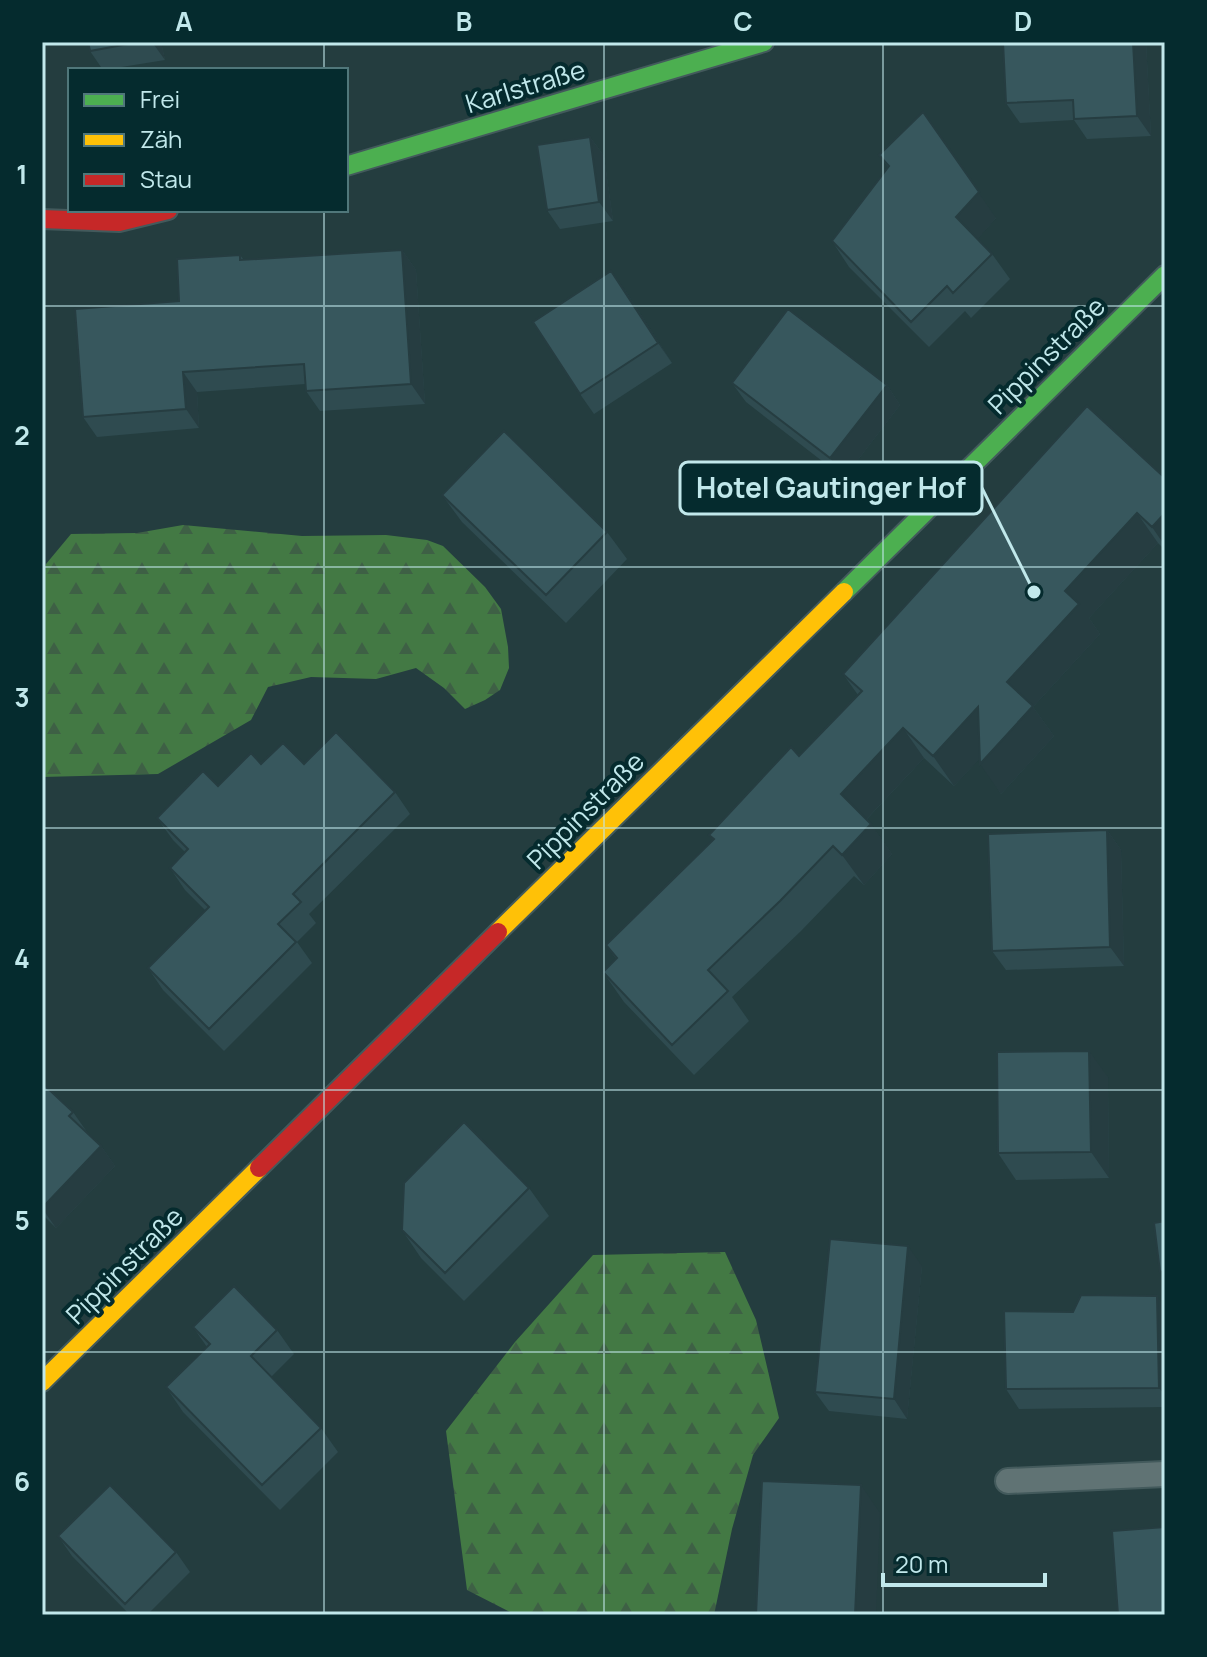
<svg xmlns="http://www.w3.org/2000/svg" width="1207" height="1657" font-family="Manrope,sans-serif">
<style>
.forest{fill:url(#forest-firs)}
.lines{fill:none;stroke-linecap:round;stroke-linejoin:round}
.lane-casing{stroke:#435a5c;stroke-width:28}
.fast-casing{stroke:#435a5c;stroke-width:22}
.slow-casing{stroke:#435a5c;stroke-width:22}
.jam-casing{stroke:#435a5c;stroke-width:22}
.lane{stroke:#607374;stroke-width:24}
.fast{stroke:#4caf50;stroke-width:18}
.slow{stroke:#ffc107;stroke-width:18}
.jam{stroke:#c62828;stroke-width:18}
.wall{fill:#2f4b50}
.shaded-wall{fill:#263d41}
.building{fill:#37575d;stroke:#263d41;stroke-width:2}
.grid{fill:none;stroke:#c1e8eb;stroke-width:2;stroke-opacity:0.55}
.labels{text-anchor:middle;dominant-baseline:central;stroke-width:8;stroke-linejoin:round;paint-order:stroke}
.street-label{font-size:26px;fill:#c1e8eb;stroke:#052b2e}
.leader{fill:none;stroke:#c1e8eb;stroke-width:3}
.callout-dot{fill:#c1e8eb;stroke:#052b2e;stroke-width:3}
.callout{fill:#052b2e;stroke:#c1e8eb;stroke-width:3}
.callout-label{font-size:28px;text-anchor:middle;font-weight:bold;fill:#c1e8eb}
.neatline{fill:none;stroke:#c1e8eb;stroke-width:3}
.grid-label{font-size:26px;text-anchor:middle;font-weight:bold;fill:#c1e8eb}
</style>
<defs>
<pattern id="forest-firs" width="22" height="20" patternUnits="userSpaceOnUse" patternTransform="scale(2)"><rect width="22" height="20" fill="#437944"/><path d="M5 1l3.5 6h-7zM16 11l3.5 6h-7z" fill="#3e6045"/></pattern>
</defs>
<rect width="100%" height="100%" fill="#243d3f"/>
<!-- forest -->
<path class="forest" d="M 183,525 L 302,536 L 386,535 L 427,540 L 443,546 L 485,587 L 501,609 L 508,647 L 509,668 L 500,690 L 485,700 L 465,709 L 444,688 L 416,668 L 376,679 L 311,677 L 268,687 L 251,720 L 158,774 L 42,777 L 42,590 L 46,564 L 71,534 L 137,533 Z
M 725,1252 L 756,1320 L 779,1418 L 753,1455 L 732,1529 L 714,1615 L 516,1615 L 467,1590 L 446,1431 L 515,1342 L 593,1255 Z"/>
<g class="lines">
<defs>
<path id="lane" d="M 1008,1481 L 1165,1474"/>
<path id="fast" d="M 346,166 L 764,42
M 844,592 L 1165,275"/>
<path id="slow" d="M 498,932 L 844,592
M 42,1382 L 259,1168"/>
<path id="jam" d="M 42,219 L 119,222 L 168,210
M 259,1168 L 498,932"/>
</defs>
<!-- lane casing -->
<use href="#lane" class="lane-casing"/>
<!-- fast casing -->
<use href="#fast" class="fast-casing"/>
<!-- slow casing -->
<use href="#slow" class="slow-casing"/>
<!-- jam casing -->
<use href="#jam" class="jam-casing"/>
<!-- lane -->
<use href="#lane" class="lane"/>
<!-- fast -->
<use href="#fast" class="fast"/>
<!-- slow -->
<use href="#slow" class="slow"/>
<!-- jam -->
<use href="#jam" class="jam"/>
</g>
<!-- wall -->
<path class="wall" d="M 88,42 L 161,42 L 165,60 L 103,70 L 90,51 Z
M 1146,42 L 1151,136 L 1087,139 L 1074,120 L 1020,123 L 1006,103 Z
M 590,137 L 604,156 L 613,221 L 560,229 L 547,210 Z
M 879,155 L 996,218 L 977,239 L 992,254 L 1010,279 L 971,318 L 965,311 L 929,347 L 849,267 L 832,241 L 888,167 Z
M 402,250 L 416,270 L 425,404 L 320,411 L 306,391 L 305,384 L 197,392 L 199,428 L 97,437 L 83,417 L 179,301 L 240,255 L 244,260 Z
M 625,290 L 672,363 L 594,414 L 580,394 Z
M 732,383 L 887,385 L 900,405 L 844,478 L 746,402 Z
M 1165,478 L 1165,550 L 1158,543 L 1089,618 L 1100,634 L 1033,707 L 1054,736 L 1001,794 L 979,759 L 954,786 L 924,758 L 867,819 L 892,854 L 864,885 L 854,876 L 801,931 L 732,997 L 749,1021 L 694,1075 L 624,1002 L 603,972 L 616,959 L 606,945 L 713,840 L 709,835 L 799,756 L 858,695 L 843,674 Z
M 442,495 L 607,532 L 627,559 L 566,623 L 462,522 Z
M 261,764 L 304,764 L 395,792 L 410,814 L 309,914 L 316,923 L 297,942 L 312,963 L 224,1051 L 163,990 L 148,968 L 206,911 L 185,890 L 170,868 L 185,852 L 173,840 L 157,818 Z
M 1107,830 L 1121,850 L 1124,966 L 1006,970 L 992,951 Z
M 1108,1077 L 1109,1178 L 1016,1180 L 998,1153 Z
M 42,1083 L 73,1112 L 87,1132 L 101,1146 L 115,1166 L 56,1228 L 42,1214 Z
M 529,1188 L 549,1216 L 464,1301 L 421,1258 L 402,1230 Z
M 922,1266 L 907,1419 L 829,1411 L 815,1392 Z
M 1165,1307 L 1165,1407 L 1019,1409 L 1006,1389 L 1073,1312 Z
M 193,1327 L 277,1330 L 294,1354 L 271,1377 L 321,1428 L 338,1452 L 280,1510 L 183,1412 L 166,1387 L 207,1347 Z
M 58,1536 L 176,1552 L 190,1572 L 147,1615 L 130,1615 L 72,1556 Z"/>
<!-- shaded-wall -->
<path class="shaded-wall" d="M 152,42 L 161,42 L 165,60 Z
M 1133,42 L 1146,42 L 1151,136 L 1137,116 Z
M 923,112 L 996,218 L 974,243 L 956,217 Z
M 590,137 L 604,156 L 613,221 L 599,202 Z
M 402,250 L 416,270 L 425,404 L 411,384 Z
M 611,271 L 625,290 L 672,363 L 658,343 Z
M 183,372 L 197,392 L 199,428 L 186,409 Z
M 887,385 L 900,405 L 844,478 L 830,458 Z
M 1137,513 L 1158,543 L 1089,618 L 1100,634 L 1033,707 L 1054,736 L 1001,794 L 980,764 L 1007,682 L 1065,591 Z
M 1165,513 L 1165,546 L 1152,527 Z
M 978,707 L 999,738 L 954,786 L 933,756 Z
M 903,728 L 924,758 L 862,824 L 841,794 Z
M 871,824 L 892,854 L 864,885 L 842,855 Z
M 1107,830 L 1121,850 L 1124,966 L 1110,947 Z
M 1089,1051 L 1108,1077 L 1109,1178 L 1091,1152 Z
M 101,1146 L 115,1166 L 56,1228 L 42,1208 Z
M 908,1246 L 922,1266 L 907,1419 L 894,1399 Z
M 1157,1296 L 1165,1307 L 1165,1395 L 1159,1388 Z
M 861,1485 L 880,1513 L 876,1615 L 855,1615 Z"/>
<!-- building -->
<path class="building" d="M 88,42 L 139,42 L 90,51 Z
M 1003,42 L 1133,42 L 1137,116 L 1074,119 L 1073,100 L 1006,103 Z
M 923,112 L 979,192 L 956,217 L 992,254 L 953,293 L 947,286 L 911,322 L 832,241 L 889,166 L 879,155 Z
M 590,137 L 599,202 L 547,210 L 537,145 Z
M 402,250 L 411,384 L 306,391 L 304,364 L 183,372 L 186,409 L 83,417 L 75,309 L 179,301 L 177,259 L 240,255 L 240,260 Z
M 611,271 L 658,343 L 580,394 L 533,322 Z
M 788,309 L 887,385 L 830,458 L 732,383 Z
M 1087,406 L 1165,478 L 1165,513 L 1152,527 L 1137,513 L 1065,591 L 1079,604 L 1007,682 L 1033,706 L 980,764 L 978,707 L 933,756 L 903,728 L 841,794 L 871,824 L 842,855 L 833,846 L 780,901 L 708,970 L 728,991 L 672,1045 L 603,972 L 617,958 L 606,945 L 714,839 L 709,835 L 791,747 L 799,756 L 862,691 L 843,674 Z
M 504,431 L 607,532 L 546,595 L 442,495 Z
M 336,732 L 395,792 L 293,894 L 301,902 L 278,924 L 296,942 L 209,1029 L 148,968 L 209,907 L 170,868 L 188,849 L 157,818 L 203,771 L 218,786 L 251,753 L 261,764 L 283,743 L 304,764 Z
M 1107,830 L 1110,947 L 992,951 L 988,834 Z
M 1089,1051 L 1091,1152 L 998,1153 L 997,1052 Z
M 42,1083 L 73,1112 L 69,1116 L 101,1146 L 42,1208 Z
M 464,1122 L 529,1188 L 445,1273 L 402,1230 L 404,1183 Z
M 1165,1221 L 1165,1271 L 1160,1272 L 1154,1223 Z
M 830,1239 L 908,1246 L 894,1399 L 815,1392 Z
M 234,1286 L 277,1330 L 251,1356 L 321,1428 L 262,1485 L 166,1387 L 210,1344 L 193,1327 Z
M 1081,1295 L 1157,1296 L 1159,1388 L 1006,1389 L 1004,1311 L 1073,1312 Z
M 762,1481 L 861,1485 L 855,1615 L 756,1615 Z
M 110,1485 L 176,1552 L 125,1604 L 58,1536 Z
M 1165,1527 L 1165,1615 L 1118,1615 L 1112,1531 Z"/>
<!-- grid -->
<path class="grid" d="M 324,42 L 324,70M 604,42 L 604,1615M 883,42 L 883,1615M 324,210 L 324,1615M 42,306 L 1165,306M 42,567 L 1165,567M 42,828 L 1165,828M 42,1090 L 1165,1090M 42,1352 L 1165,1352"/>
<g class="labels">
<!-- street labels -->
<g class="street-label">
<text transform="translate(525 86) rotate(-17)">Karlstraße</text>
<text transform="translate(1046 355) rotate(-45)">Pippinstraße</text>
<text transform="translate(585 810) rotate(-45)">Pippinstraße</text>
<text transform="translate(124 1265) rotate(-45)">Pippinstraße</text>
</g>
</g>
<!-- callouts -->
<path class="leader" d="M1034 592L982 488"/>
<circle class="callout-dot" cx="1034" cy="592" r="8"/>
<rect class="callout" x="680" y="462" width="302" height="52" rx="8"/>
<g class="callout-label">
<text x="831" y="498">Hotel Gautinger Hof</text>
</g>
<!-- border -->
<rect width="1207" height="1657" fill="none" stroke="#052b2e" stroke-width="88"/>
<!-- legend -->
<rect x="68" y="68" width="280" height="144" fill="#052b2e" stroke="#50777a" stroke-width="2"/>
<rect x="84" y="94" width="40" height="12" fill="#4caf50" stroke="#50777a" stroke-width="2"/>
<text x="140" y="108" font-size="24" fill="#c1e8eb">Frei</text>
<rect x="84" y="134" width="40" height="12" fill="#ffc107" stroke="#50777a" stroke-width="2"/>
<text x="140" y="148" font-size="24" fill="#c1e8eb">Zäh</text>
<rect x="84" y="174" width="40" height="12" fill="#c62828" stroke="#50777a" stroke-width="2"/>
<text x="140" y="188" font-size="24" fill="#c1e8eb">Stau</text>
<!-- scale -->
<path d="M883 1573v12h162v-12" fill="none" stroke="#c1e8eb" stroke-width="4"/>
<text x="895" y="1573" font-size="24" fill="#c1e8eb" stroke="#052b2e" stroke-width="6" paint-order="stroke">20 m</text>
<rect x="44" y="44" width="1119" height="1569" class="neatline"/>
<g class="grid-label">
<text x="184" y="31">A</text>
<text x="464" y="31">B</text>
<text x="743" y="31">C</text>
<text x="1023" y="31">D</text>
<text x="22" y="184">1</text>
<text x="22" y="445">2</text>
<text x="22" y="707">3</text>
<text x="22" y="968">4</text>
<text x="22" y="1230">5</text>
<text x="22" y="1491">6</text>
</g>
</svg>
